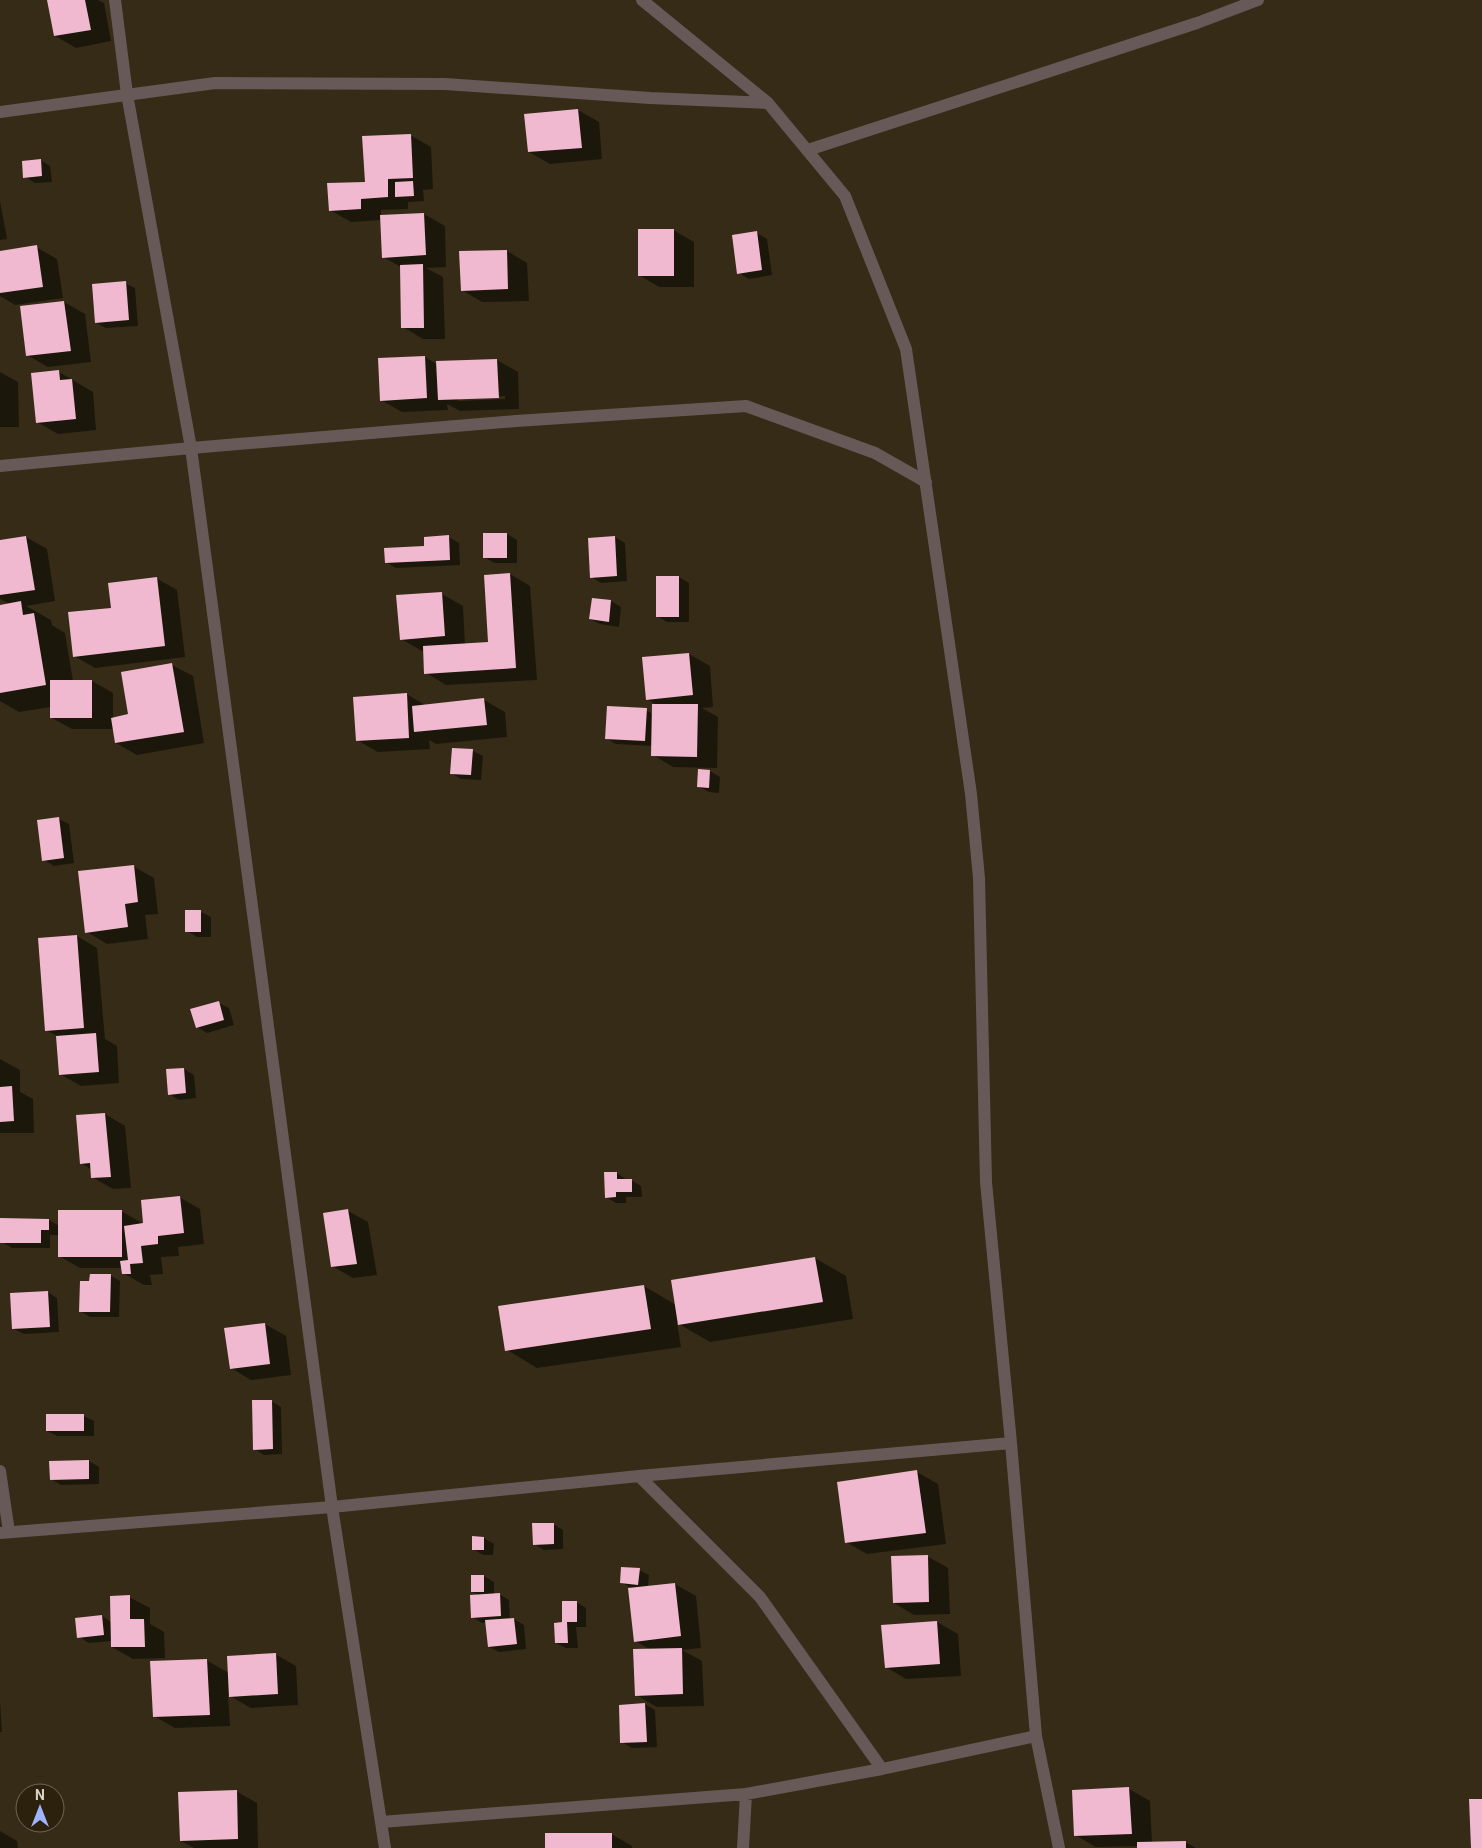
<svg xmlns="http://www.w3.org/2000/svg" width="1482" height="1848" font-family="Roboto,sans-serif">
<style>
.shadow{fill:#0007;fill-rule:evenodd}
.building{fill:#f1b9cf}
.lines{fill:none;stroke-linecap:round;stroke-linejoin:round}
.minor{stroke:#665958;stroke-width:12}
</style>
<rect width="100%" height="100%" fill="#362b16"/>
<!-- shadow -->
<path class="shadow" d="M 48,0 L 98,0 L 104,3 L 111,41 L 76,48 L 55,36 Z
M 578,110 L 599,122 L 602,159 L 550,164 L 529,152 Z
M 410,135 L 431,147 L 433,189 L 423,190 L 424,201 L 408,202 L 408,209 L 381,210 L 381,216 L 424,214 L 445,226 L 446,267 L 426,268 L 443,277 L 445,339 L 423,339 L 403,327 L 401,267 L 383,257 L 381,220 L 351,222 L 330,210 L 366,183 Z
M 40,160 L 50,166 L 52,182 L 35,183 L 25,177 Z
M 0,201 L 7,239 L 0,240 Z
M 673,230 L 694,242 L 694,287 L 659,287 L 639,275 Z
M 757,233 L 767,239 L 772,275 L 749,279 L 739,273 Z
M 36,247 L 57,259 L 63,298 L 15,305 L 0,296 L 0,252 Z
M 507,251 L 527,263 L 529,301 L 482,302 L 462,290 Z
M 125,283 L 135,288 L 138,326 L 106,328 L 96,323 Z
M 64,302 L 85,314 L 91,362 L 48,367 L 27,355 Z
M 425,357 L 438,365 L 497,360 L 518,372 L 519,409 L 460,411 L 447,404 L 448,410 L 402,412 L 381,400 ZM 505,396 L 505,399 L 458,401 L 458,398 Z
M 0,372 L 18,382 L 19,427 L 0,427 Z
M 59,372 L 93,392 L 96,430 L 58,434 L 37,422 Z
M 507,534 L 517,540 L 517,563 L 494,563 L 484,557 Z
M 26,537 L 47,549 L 55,601 L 26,606 L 51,620 L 52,625 L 65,633 L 73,681 L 92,681 L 113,693 L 113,719 L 129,715 L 172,665 L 193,676 L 204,743 L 137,755 L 116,743 L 114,729 L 72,729 L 52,718 L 51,707 L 19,712 L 0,701 L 0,606 L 10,604 L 0,599 L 0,541 Z
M 449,537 L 459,543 L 460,565 L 396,568 L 386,562 Z
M 615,537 L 625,543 L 627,581 L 601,583 L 591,577 Z
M 510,574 L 530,586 L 537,680 L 446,685 L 426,673 L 424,651 L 422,651 L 401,639 L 442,594 L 463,606 L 465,644 L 489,643 Z
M 679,577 L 689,583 L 689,622 L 667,622 L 657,616 Z
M 156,578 L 177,590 L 185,657 L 95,668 L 74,656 L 113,609 Z
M 611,601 L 621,607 L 619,627 L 600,624 L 590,619 Z
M 689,654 L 710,666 L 713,707 L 702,708 L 718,717 L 717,768 L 673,767 L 653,755 L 653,746 L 616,744 L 606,738 L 646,710 L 653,714 L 654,703 L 647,699 Z
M 407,694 L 426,706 L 484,700 L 505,712 L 507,737 L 436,744 L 429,740 L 430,749 L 378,752 L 357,740 Z
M 473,751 L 483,756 L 481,780 L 461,779 L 451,773 Z
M 700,771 L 710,771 L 720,777 L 719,793 L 709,792 L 699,787 Z
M 59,819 L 69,824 L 74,863 L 54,866 L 44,860 Z
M 133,866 L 154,878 L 158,914 L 145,915 L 148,939 L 107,944 L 87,932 Z
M 201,912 L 211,917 L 211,937 L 197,937 L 187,931 Z
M 77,936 L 97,948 L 105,1039 L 117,1046 L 119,1083 L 81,1086 L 60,1074 L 57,1036 L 46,1030 Z
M 219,1003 L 229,1008 L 234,1025 L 207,1033 L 197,1027 Z
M 0,1059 L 20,1070 L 20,1092 L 33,1099 L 34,1133 L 0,1133 Z
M 184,1069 L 194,1075 L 196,1098 L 179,1100 L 169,1094 Z
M 105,1114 L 125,1126 L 131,1188 L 113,1189 L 92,1177 L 92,1170 L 81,1163 Z
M 617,1173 L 627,1180 L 631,1180 L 641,1186 L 642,1197 L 626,1197 L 626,1203 L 616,1203 L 606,1197 L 605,1174 Z
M 179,1197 L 200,1209 L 204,1244 L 178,1247 L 179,1256 L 161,1257 L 163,1274 L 150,1275 L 152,1285 L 144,1285 L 123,1273 L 122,1268 L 80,1268 L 59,1256 L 59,1235 L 50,1235 L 50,1248 L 12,1248 L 2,1242 L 49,1220 L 59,1226 L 121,1211 L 142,1223 L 142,1225 Z
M 348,1211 L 368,1222 L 377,1275 L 353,1278 L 332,1266 Z
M 815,1258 L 846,1276 L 853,1319 L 710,1342 L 677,1323 L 681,1347 L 537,1368 L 507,1350 L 644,1286 L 676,1305 Z
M 110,1275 L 120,1281 L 119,1317 L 90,1317 L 80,1311 L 91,1282 Z
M 47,1292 L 57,1298 L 59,1332 L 24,1334 L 14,1329 Z
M 265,1324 L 286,1336 L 291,1375 L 251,1380 L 231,1368 Z
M 271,1401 L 281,1407 L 282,1454 L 264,1455 L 254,1449 Z
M 84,1416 L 94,1421 L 94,1436 L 57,1436 L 47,1431 Z
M 89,1461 L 99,1467 L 99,1484 L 61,1485 L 51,1479 Z
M 917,1472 L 938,1484 L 946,1544 L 867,1554 L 846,1542 Z
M 553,1524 L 563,1530 L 563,1549 L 544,1550 L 534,1544 Z
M 484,1538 L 494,1544 L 493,1555 L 483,1555 L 473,1549 Z
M 927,1556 L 948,1568 L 950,1614 L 914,1615 L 894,1603 Z
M 639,1570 L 649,1575 L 648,1587 L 675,1584 L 696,1596 L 701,1648 L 682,1650 L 702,1661 L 704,1706 L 657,1707 L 636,1695 L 651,1650 L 635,1641 L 633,1589 L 621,1582 Z
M 484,1576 L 494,1582 L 494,1595 L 499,1594 L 509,1600 L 510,1619 L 514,1619 L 524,1625 L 526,1649 L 499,1652 L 489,1647 L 487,1622 L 482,1623 L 472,1617 L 479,1595 L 472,1592 Z
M 129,1597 L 150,1608 L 150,1624 L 164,1632 L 165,1658 L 133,1659 L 112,1647 L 112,1641 L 89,1643 L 79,1637 L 102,1616 L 111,1622 Z
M 576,1602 L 586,1608 L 586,1627 L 576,1627 L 578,1648 L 566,1648 L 556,1643 L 564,1624 Z
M 937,1622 L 958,1634 L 961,1676 L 906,1679 L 886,1667 L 882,1626 Z
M 275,1654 L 296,1666 L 298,1705 L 251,1708 L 228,1695 L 230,1726 L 175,1728 L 154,1716 L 206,1660 L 229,1673 Z
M 0,1701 L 2,1732 L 0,1732 Z
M 645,1704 L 655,1710 L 657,1747 L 632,1748 L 622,1742 Z
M 1129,1789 L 1150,1801 L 1152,1843 L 1185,1842 L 1196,1848 L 1138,1848 L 1138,1846 L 1096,1847 L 1075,1835 Z
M 236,1791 L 257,1803 L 258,1848 L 194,1848 L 181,1841 Z
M 0,1831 L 17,1841 L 18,1848 L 0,1848 Z
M 611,1834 L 632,1846 L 632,1848 L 546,1848 Z"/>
<!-- building -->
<path class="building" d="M 47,0 L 85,0 L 91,30 L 54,36 Z
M 578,109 L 582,148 L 528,152 L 524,114 Z
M 411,134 L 413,178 L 388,179 L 388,197 L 361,199 L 361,209 L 329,211 L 327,183 L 365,182 L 362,136 Z
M 41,159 L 42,176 L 23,178 L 22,161 Z
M 413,181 L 414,196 L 395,197 L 395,182 Z
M 424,213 L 426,255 L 382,258 L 380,215 Z
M 638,229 L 674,229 L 674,276 L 638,276 Z
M 757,231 L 762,270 L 737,274 L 732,235 Z
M 37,245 L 43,287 L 0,293 L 0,251 Z
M 507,250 L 508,289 L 461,291 L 459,251 Z
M 423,264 L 424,328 L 401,328 L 400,265 Z
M 126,281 L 129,320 L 95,323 L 92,284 Z
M 64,301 L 71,351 L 26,356 L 20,306 Z
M 425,356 L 427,398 L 380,401 L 378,358 Z
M 497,359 L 499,398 L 438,400 L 436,361 Z
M 59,370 L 60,380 L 72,379 L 76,419 L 36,423 L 31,373 Z
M 483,533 L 507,533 L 507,558 L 483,558 Z
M 449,535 L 450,560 L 385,563 L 384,548 L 424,546 L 424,537 Z
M 26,536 L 35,590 L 0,595 L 0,540 Z
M 615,536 L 617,576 L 590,578 L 588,538 Z
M 510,573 L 516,668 L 424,674 L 423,646 L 488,642 L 484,575 Z
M 656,576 L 679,576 L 679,617 L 656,617 Z
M 157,577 L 165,646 L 73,657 L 68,612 L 111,608 L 108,583 Z
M 442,592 L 445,636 L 400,640 L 396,595 Z
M 592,598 L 611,600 L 609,622 L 589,619 Z
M 21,601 L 23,615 L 34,613 L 46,685 L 0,693 L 0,605 Z
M 689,653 L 693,695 L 646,700 L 642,657 Z
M 172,663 L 184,732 L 115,743 L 111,718 L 128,714 L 121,672 Z
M 50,680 L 92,680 L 92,718 L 50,718 Z
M 407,693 L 409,738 L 356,741 L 353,697 Z
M 484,698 L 487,725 L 414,732 L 412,706 Z
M 652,704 L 698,704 L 697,757 L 651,756 Z
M 607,706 L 647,708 L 645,741 L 605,739 Z
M 452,748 L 473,749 L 471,775 L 450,774 Z
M 698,769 L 710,770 L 709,788 L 697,787 Z
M 59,817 L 64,858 L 42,861 L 37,820 Z
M 134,865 L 138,902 L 125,904 L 128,927 L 85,933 L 78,871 Z
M 185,910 L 201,910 L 201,932 L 185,932 Z
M 77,935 L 84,1028 L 45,1031 L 38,938 Z
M 219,1001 L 224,1020 L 196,1028 L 190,1009 Z
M 96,1033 L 99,1072 L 59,1075 L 56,1036 Z
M 184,1068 L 186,1093 L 168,1095 L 166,1069 Z
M 12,1086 L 14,1121 L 0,1122 L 0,1087 Z
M 105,1113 L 111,1177 L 91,1178 L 90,1163 L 80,1164 L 76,1115 Z
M 604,1172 L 617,1172 L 617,1179 L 632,1179 L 632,1192 L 616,1192 L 616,1197 L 605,1198 Z
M 180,1196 L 184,1233 L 158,1236 L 158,1244 L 141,1246 L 143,1263 L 130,1264 L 131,1274 L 122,1274 L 120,1261 L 128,1260 L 124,1226 L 143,1223 L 141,1200 Z
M 348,1209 L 357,1264 L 331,1267 L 323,1213 Z
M 58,1210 L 122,1210 L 122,1257 L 58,1257 Z
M 0,1218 L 49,1219 L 49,1230 L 41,1230 L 41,1243 L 0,1243 Z
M 815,1257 L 823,1302 L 678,1325 L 671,1280 Z
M 90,1274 L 111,1274 L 110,1312 L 79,1312 L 80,1281 L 89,1281 Z
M 644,1285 L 651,1329 L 505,1351 L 498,1306 Z
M 48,1291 L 50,1327 L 12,1329 L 10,1293 Z
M 265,1323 L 270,1364 L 230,1369 L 224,1328 Z
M 252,1400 L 272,1400 L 273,1449 L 253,1450 Z
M 46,1414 L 84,1414 L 84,1431 L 46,1431 Z
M 89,1460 L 89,1479 L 50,1480 L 49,1461 Z
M 917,1470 L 926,1533 L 845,1543 L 837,1482 Z
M 532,1523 L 554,1523 L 554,1544 L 533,1545 Z
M 472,1536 L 484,1537 L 484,1550 L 472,1550 Z
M 928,1555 L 929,1602 L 893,1603 L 891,1556 Z
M 621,1567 L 640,1568 L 638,1585 L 620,1583 Z
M 471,1575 L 484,1575 L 484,1592 L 471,1592 Z
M 675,1583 L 681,1636 L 634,1642 L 628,1588 Z
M 500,1593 L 501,1616 L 471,1618 L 470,1595 Z
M 130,1595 L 130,1619 L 144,1619 L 145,1647 L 111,1647 L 110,1596 Z
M 562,1601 L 577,1601 L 577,1622 L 567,1622 L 568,1643 L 555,1643 L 554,1623 L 562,1622 Z
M 102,1615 L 104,1635 L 77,1638 L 75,1618 Z
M 514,1618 L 517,1644 L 488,1647 L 485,1620 Z
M 937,1621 L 940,1664 L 885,1668 L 881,1625 Z
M 682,1648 L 683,1694 L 635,1696 L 633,1649 Z
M 276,1653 L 278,1694 L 229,1697 L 227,1656 Z
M 207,1659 L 210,1715 L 153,1717 L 150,1661 Z
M 645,1703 L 647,1742 L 620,1743 L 619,1705 Z
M 1129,1787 L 1132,1834 L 1074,1836 L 1072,1790 Z
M 237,1790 L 238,1839 L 180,1841 L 178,1792 Z
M 1469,1799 L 1482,1799 L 1482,1848 L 1471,1848 Z
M 545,1833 L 612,1833 L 612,1848 L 545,1848 Z
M 1186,1841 L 1186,1848 L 1137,1848 L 1137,1842 Z"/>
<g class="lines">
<!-- minor -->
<path class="minor" d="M 115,0 L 127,94 L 191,448 L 332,1507 L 385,1848
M 642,0 L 768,103 L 845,196 L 906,349 L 971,794 L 979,878 L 986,1182 L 1011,1443 L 1036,1736 L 1059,1848
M 0,112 L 215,83 L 445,84 L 650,98 L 768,103
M 808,150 L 1197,23 L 1258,0
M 0,466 L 191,448 L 516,421 L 746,406 L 875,453 L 926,482
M 0,1471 L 9,1532
M 639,1476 L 760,1597 L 882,1769
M 0,1533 L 332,1507 L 639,1476 L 1011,1443
M 381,1822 L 746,1794 L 882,1769 L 1036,1736
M 743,1848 L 746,1794"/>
</g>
<!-- north arrow -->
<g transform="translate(40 1808)"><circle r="24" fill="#2c210c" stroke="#716756"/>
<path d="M0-4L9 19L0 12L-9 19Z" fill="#a0b3fd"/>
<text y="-8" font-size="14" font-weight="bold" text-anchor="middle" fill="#d8d1c4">N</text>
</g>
</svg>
